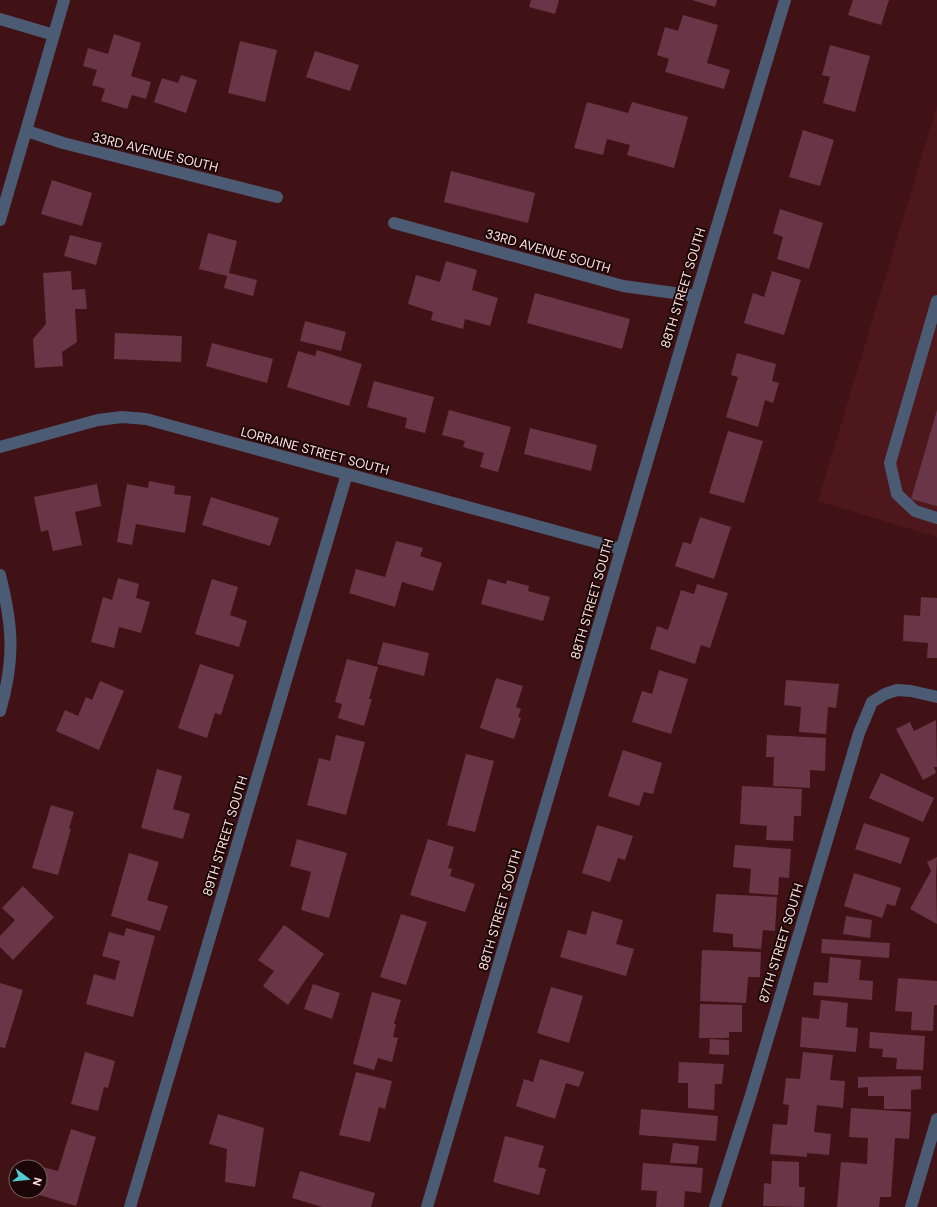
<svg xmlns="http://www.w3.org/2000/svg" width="937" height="1207" font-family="'DM Sans',sans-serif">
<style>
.built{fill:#4e171b}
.building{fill:#683646}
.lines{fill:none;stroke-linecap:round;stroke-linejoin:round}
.minor{stroke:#4c5b74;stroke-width:12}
.labels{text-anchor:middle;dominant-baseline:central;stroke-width:4;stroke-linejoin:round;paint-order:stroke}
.street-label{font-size:13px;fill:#fee3e2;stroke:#1b0707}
</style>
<rect width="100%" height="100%" fill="#411215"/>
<!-- built -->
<path class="built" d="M 937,106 L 937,537 L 818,501 Z"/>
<!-- building -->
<path class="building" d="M 531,0 L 559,0 L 555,14 L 529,7 Z
M 692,0 L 717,0 L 715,7 Z
M 853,0 L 889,0 L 881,25 L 848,15 Z
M 683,15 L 718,25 L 707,63 L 730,70 L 724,89 L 665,72 L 669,59 L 657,55 L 665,27 L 678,31 Z
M 114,34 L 141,43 L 131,76 L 151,82 L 146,99 L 132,95 L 127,109 L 101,101 L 105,89 L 92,85 L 97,70 L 83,66 L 88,48 L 108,54 Z
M 240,41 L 277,50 L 265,102 L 228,93 Z
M 830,45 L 870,56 L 855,112 L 823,103 L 830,77 L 822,75 Z
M 315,51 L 359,65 L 350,91 L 306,77 Z
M 181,75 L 197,80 L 186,113 L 154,102 L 162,78 L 178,83 Z
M 587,102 L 628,113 L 632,102 L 688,117 L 674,168 L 627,155 L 630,145 L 607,139 L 603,155 L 574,148 Z
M 803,130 L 834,140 L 820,186 L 789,177 Z
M 451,171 L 535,193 L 528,223 L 444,202 Z
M 52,180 L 92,193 L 82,226 L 41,214 Z
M 780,209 L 823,223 L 809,269 L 777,259 L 783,237 L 773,233 Z
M 208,233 L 237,241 L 229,273 L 257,280 L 253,296 L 224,288 L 227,276 L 199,269 Z
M 70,235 L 102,243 L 96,265 L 64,256 Z
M 446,261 L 477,270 L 472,290 L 498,298 L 490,326 L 465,319 L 463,329 L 431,320 L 433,312 L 408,304 L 416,275 L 440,282 Z
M 71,271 L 72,290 L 85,289 L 87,309 L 75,309 L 77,342 L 62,352 L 63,366 L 35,368 L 33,339 L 46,324 L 43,273 Z
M 772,271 L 801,280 L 784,335 L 744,323 L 753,293 L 764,297 Z
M 535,293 L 630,319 L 622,349 L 527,323 Z
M 305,321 L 346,332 L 341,351 L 300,341 Z
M 115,333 L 182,336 L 181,362 L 114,359 Z
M 212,343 L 273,359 L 267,383 L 206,366 Z
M 317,350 L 362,364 L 349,406 L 287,387 L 298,351 L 315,356 Z
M 737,353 L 776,364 L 772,381 L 779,383 L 773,403 L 765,400 L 758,427 L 726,417 L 738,377 L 731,375 Z
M 374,381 L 434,397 L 425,433 L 405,428 L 407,418 L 367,407 Z
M 449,410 L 511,427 L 498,472 L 480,467 L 484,453 L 463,447 L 465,441 L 442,435 Z
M 937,410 L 937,506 L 911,499 Z
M 530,428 L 597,445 L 591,471 L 524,454 Z
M 728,431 L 763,441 L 744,503 L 709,493 Z
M 149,481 L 175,486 L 174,494 L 191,496 L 185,533 L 136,524 L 132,545 L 117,542 L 127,484 L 148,488 Z
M 97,484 L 101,506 L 75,512 L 82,545 L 53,551 L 48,530 L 41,532 L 34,497 Z
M 211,497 L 279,518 L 270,546 L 202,525 Z
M 700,517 L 731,527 L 714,579 L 675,566 L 683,542 L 691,544 Z
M 396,541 L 423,548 L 420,556 L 442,563 L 433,591 L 402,582 L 395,607 L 349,593 L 356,569 L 385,577 Z
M 118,578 L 139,584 L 136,598 L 150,602 L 141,633 L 119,627 L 114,648 L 91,642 L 103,597 L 112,600 Z
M 212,579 L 238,587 L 230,615 L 247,621 L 239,647 L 195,634 Z
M 488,579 L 506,584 L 507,580 L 529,586 L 528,591 L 550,597 L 543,621 L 481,604 Z
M 697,584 L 728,593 L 710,648 L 701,645 L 695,664 L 650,649 L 657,626 L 668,630 L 681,590 L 694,594 Z
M 921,597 L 937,598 L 937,658 L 927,658 L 928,643 L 903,641 L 904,615 L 920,616 Z
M 383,642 L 429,653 L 424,676 L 377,664 Z
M 347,659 L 378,667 L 369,699 L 372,699 L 364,726 L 338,718 L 342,704 L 335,702 Z
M 200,664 L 234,675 L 221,715 L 215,713 L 207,738 L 178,728 Z
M 659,670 L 688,679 L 671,734 L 632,722 L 642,691 L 652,694 Z
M 496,678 L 523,686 L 516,707 L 521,709 L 518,717 L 521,718 L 514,739 L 480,728 Z
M 786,680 L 839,684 L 836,708 L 828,707 L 826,734 L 799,732 L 801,707 L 784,705 Z
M 100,681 L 124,691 L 99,750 L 56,731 L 65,710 L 78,716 L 86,697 L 92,700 Z
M 936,720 L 937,767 L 934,767 L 936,773 L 923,780 L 896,729 L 910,722 L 914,731 Z
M 336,735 L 365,742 L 346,815 L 307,805 L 319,758 L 330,761 Z
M 767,735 L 826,738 L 825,771 L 810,770 L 810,788 L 773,786 L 774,757 L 766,757 Z
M 623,750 L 662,763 L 653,794 L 644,792 L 639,806 L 608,796 Z
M 466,754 L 494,761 L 475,832 L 447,825 Z
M 157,769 L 182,776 L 173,809 L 190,814 L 183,839 L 141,828 Z
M 881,773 L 934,798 L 923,822 L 869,798 Z
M 742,786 L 802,789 L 801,816 L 794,816 L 793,841 L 766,840 L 767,826 L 740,824 Z
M 51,805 L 74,812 L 69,828 L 71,829 L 58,875 L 32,868 Z
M 864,823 L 910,838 L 901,864 L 855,849 Z
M 597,825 L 633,836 L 625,860 L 618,858 L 610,882 L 582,873 Z
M 297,839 L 347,853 L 329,918 L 301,910 L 311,872 L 290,866 Z
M 428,839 L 454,847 L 448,868 L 452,869 L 450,876 L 475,884 L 465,912 L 410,895 Z
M 735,845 L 791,849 L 789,878 L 779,877 L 778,895 L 749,893 L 751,869 L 733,867 Z
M 129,853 L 159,862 L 147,900 L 168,906 L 160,931 L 111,916 Z
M 937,857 L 936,877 L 937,924 L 910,909 L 931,871 L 927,862 Z
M 854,873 L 901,888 L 895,906 L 887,904 L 882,918 L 844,906 Z
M 23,886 L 54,917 L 13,960 L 0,947 L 0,936 L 15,920 L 2,908 Z
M 716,894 L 777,897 L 775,931 L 763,930 L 761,949 L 733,947 L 733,934 L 713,932 Z
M 592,911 L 623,920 L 616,944 L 634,949 L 626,976 L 560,957 L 568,930 L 586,935 Z
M 401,914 L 427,922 L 406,985 L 380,977 Z
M 846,916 L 872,920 L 870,938 L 843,934 Z
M 284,925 L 324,954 L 288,1005 L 263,986 L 274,971 L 258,960 Z
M 126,928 L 155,936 L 133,1017 L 86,1004 L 94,974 L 115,980 L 120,961 L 102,956 L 109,932 L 124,936 Z
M 822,939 L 890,943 L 889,958 L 821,953 Z
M 702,950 L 761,952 L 760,977 L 748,977 L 746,1003 L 700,1001 Z
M 830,957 L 861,960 L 859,980 L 873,981 L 872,1000 L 813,995 L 814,982 L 828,983 Z
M 898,978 L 937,981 L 937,1005 L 934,1005 L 933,1031 L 911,1030 L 912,1012 L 895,1011 Z
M 0,983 L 23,990 L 5,1048 L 0,1047 Z
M 313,984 L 340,993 L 332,1019 L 304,1009 Z
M 551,987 L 583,996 L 569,1043 L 537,1033 Z
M 372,992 L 401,1000 L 394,1024 L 396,1024 L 393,1037 L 398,1038 L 392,1062 L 378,1058 L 374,1070 L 353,1064 Z
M 821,1000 L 848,1003 L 846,1027 L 858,1028 L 856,1052 L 800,1047 L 802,1017 L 819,1019 Z
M 700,1004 L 742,1005 L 742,1032 L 729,1032 L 729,1038 L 699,1038 Z
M 870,1032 L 925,1036 L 923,1070 L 896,1069 L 897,1058 L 882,1057 L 883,1049 L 869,1048 Z
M 710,1039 L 729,1040 L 729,1055 L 709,1054 Z
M 85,1052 L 115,1061 L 108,1088 L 104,1087 L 98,1111 L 71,1104 Z
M 803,1052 L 833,1055 L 830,1080 L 845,1081 L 843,1108 L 817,1105 L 814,1132 L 831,1134 L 829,1155 L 807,1153 L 807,1157 L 770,1154 L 773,1124 L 787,1125 L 789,1105 L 783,1104 L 786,1078 L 800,1079 Z
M 540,1059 L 584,1072 L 579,1087 L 566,1083 L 555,1119 L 516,1106 L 524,1079 L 533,1082 Z
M 679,1062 L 724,1064 L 722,1084 L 715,1084 L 714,1110 L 688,1108 L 688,1083 L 678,1083 Z
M 356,1072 L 392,1081 L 385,1109 L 379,1107 L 370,1142 L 339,1135 Z
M 921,1076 L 921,1089 L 911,1090 L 911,1109 L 884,1109 L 884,1096 L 868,1096 L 868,1087 L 858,1088 L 858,1077 Z
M 851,1108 L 911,1112 L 909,1139 L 895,1138 L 891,1197 L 880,1197 L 879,1207 L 837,1207 L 841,1162 L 867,1164 L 868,1138 L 849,1137 Z
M 641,1109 L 718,1116 L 716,1141 L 639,1135 Z
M 218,1114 L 264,1128 L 255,1187 L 225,1182 L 227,1149 L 209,1144 Z
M 71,1129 L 96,1137 L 76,1206 L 26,1191 L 40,1191 L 40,1167 L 35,1167 L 35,1165 L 58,1171 Z
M 505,1136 L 544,1146 L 538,1167 L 546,1169 L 539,1195 L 493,1182 Z
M 673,1143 L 699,1146 L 697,1164 L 670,1163 Z
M 772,1161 L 799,1162 L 799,1187 L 805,1187 L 804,1207 L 763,1206 L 764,1183 L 771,1184 Z
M 643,1163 L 703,1168 L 701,1193 L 685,1191 L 684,1207 L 656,1207 L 657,1191 L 641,1190 Z
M 300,1171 L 375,1193 L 371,1207 L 322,1207 L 292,1198 Z"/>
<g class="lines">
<!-- minor -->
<path class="minor" d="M 0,19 L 54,35
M 27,131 L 63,143 L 277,197
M 0,220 L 64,0
M 394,223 L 623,286 L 696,296
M 937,301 L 890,463 L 897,494 L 915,511 L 937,518
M 0,447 L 98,420 L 122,417 L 146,419 L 621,549
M 0,575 C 13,626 15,660 0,711
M 130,1207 L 347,474
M 427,1207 L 696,296 L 785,0
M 715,1207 L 750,1098 L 859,733 L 872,702 L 885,694 L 897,690 L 911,691 L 937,697
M 911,1207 L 937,1119"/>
</g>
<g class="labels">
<!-- street labels -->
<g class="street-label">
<text transform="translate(155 152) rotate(14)">33RD AVENUE SOUTH</text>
<text transform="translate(548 251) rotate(16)">33RD AVENUE SOUTH</text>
<text transform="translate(683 288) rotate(-73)">88TH STREET SOUTH</text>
<text transform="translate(315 451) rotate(15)">LORRAINE STREET SOUTH</text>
<text transform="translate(592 599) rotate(-74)">88TH STREET SOUTH</text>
<text transform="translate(225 836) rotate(-73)">89TH STREET SOUTH</text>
<text transform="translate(500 910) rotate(-74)">88TH STREET SOUTH</text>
<text transform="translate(781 943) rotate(-73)">87TH STREET SOUTH</text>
</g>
</g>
<!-- north arrow -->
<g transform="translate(28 1179) rotate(106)"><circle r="19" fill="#1b0707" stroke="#765f5f"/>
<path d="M0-3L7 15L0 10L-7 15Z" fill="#51ccd3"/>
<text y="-6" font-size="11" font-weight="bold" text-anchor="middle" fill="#fee3e2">N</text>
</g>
</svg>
